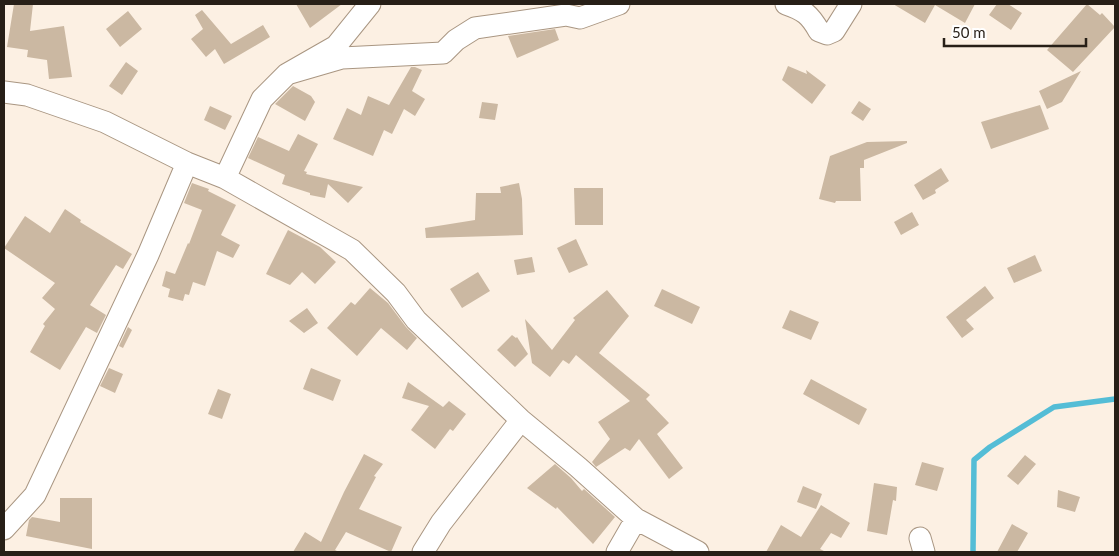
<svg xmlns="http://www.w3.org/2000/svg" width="1119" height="556" font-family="Lato,sans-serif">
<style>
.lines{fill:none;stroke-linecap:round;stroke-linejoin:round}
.stream{stroke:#54bdd6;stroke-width:5.5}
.building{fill:#cbb8a2}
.minor-casing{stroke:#a99682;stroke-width:23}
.minor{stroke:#fff;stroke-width:21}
</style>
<rect width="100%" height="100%" fill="#fcf0e3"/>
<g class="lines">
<!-- stream -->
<path class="stream" d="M 973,552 L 974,460 L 990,447 L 1054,407 L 1115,399"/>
</g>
<!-- building -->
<path class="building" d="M 14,4 L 33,4 L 30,31 L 64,26 L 72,77 L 49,79 L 47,60 L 27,57 L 28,50 L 7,47 Z
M 296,4 L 342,4 L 310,28 Z
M 893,4 L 975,4 L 965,23 L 935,5 L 925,23 Z
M 997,4 L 1008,4 L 1022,13 L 1011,30 L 989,15 Z
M 1087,4 L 1100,15 L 1102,13 L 1115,27 L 1073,72 L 1047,50 Z
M 202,10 L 231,44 L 263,25 L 270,37 L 224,64 L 215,49 L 206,57 L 191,39 L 203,29 L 195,15 Z
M 128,11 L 142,29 L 120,47 L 106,29 Z
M 555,29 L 559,40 L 517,58 L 508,36 Z
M 126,62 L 138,71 L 122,95 L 109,86 Z
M 788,66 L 807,74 L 806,70 L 826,85 L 812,104 L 782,80 Z
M 411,67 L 415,67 L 422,70 L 412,91 L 425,99 L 415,116 L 404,109 L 392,134 L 384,130 L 373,156 L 333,139 L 347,108 L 361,115 L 368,96 L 389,105 Z
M 1081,71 L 1062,102 L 1047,109 L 1039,91 Z
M 293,86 L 311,96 L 315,102 L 305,121 L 275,104 Z
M 859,101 L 871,109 L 863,121 L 851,113 Z
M 482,102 L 498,104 L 495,120 L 479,118 Z
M 1040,105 L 1049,129 L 991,149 L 981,122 Z
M 210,106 L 232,116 L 225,130 L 204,120 Z
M 298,134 L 318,144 L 304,171 L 307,172 L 306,174 L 363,187 L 348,203 L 328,184 L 325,198 L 310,195 L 310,193 L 282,184 L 285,175 L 248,158 L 258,137 L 289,151 Z
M 907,141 L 907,143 L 864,160 L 864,168 L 860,168 L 861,201 L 836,201 L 835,203 L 819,199 L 830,156 L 867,142 Z
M 941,168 L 949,181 L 935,190 L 936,193 L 923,200 L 914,185 Z
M 192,183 L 209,189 L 208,191 L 236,205 L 221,235 L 240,245 L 233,258 L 217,251 L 205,286 L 193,282 L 189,295 L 185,294 L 183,301 L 168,297 L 170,289 L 162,286 L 166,271 L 175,274 L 188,243 L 189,244 L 202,210 L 184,203 Z
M 519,183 L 522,199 L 523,235 L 426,238 L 425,228 L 475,220 L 476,193 L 501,193 L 500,187 Z
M 574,188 L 603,188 L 603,225 L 575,225 Z
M 65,209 L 81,220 L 80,222 L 132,254 L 123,269 L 116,265 L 90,305 L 106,315 L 97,333 L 86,327 L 60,370 L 30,352 L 45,326 L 43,324 L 55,309 L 42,298 L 55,283 L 4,248 L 25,216 L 50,233 Z
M 912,212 L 919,225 L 901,235 L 894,222 Z
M 288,230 L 320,247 L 336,262 L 315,284 L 302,272 L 290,285 L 266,274 Z
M 576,239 L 588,265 L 569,273 L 557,248 Z
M 1035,255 L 1042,271 L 1014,283 L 1007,268 Z
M 532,257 L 535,272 L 517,275 L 514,260 Z
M 478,272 L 490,291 L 462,308 L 450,289 Z
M 985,286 L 994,298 L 966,320 L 974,329 L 962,338 L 946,317 Z
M 370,288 L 388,303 L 406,327 L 417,338 L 407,350 L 381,328 L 357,356 L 327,328 L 351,302 L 355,305 Z
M 662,289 L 700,307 L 692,324 L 654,306 Z
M 607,290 L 629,316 L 599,353 L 650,395 L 646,399 L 669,423 L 657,434 L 683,468 L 669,479 L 639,439 L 630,451 L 625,448 L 596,467 L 592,462 L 610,439 L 598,422 L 630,401 L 576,355 L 569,364 L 563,360 L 550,377 L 532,363 L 525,319 L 552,350 L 575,320 L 573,318 Z
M 307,308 L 318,323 L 304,333 L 289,321 Z
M 790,310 L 819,322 L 811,340 L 782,328 Z
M 128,327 L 132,330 L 123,348 L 119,346 Z
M 512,335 L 516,338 L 517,337 L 528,354 L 515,367 L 497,350 Z
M 109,368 L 123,374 L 115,393 L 100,386 Z
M 311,368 L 341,380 L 333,401 L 303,389 Z
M 811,379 L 867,409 L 859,425 L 803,394 Z
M 408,382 L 443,407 L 449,401 L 466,414 L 453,431 L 450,429 L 435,449 L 411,430 L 429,406 L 402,398 Z
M 218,389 L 231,394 L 222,419 L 208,414 Z
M 364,454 L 383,464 L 374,476 L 376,477 L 359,509 L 402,527 L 391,552 L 346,532 L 335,550 L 339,552 L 293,552 L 305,532 L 321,542 L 344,492 Z
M 1025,455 L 1036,464 L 1018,485 L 1007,476 Z
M 922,462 L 944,468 L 937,491 L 915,485 Z
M 555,464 L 571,478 L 582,491 L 584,489 L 615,517 L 593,544 L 557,507 L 556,509 L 527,488 Z
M 874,483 L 897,487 L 896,501 L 893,500 L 887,535 L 867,531 Z
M 803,486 L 822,494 L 816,509 L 797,502 Z
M 1058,490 L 1080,497 L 1075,512 L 1057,507 Z
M 60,498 L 92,498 L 92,549 L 26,536 L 29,520 L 32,517 L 60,522 Z
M 821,505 L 850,523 L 841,538 L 831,533 L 820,549 L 826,552 L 766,552 L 781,525 L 801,537 Z
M 1012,524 L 1028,533 L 1017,552 L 997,552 Z"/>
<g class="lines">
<defs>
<path id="minor" d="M 786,4 C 804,10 810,15 819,31 L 827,34 L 834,31 L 851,4
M 287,74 L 342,58 L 443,53 L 456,40 L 475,28 L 566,15 L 580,18 L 619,4
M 4,92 L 27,95 L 105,122 L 187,163 L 225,178 L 352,250 L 396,293 L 416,320 L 521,420 L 578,467 L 636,519 L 698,552
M 225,178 L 262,99 L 287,74 L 336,46 L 370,4
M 4,529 L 35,495 L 148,255 L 187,163
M 920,538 L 924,552
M 423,552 L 441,523 L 521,420
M 617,552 L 636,519"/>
</defs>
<!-- minor casing -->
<use href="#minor" class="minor-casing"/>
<!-- minor -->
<use href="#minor" class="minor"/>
</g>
<!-- border -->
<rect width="1119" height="556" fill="none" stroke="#271f17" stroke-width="10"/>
<!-- scale -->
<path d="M944 38v8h142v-8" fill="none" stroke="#271f17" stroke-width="2.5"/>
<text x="952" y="38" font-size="15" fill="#271f17" stroke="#ffffff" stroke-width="4" paint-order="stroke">50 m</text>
</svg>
